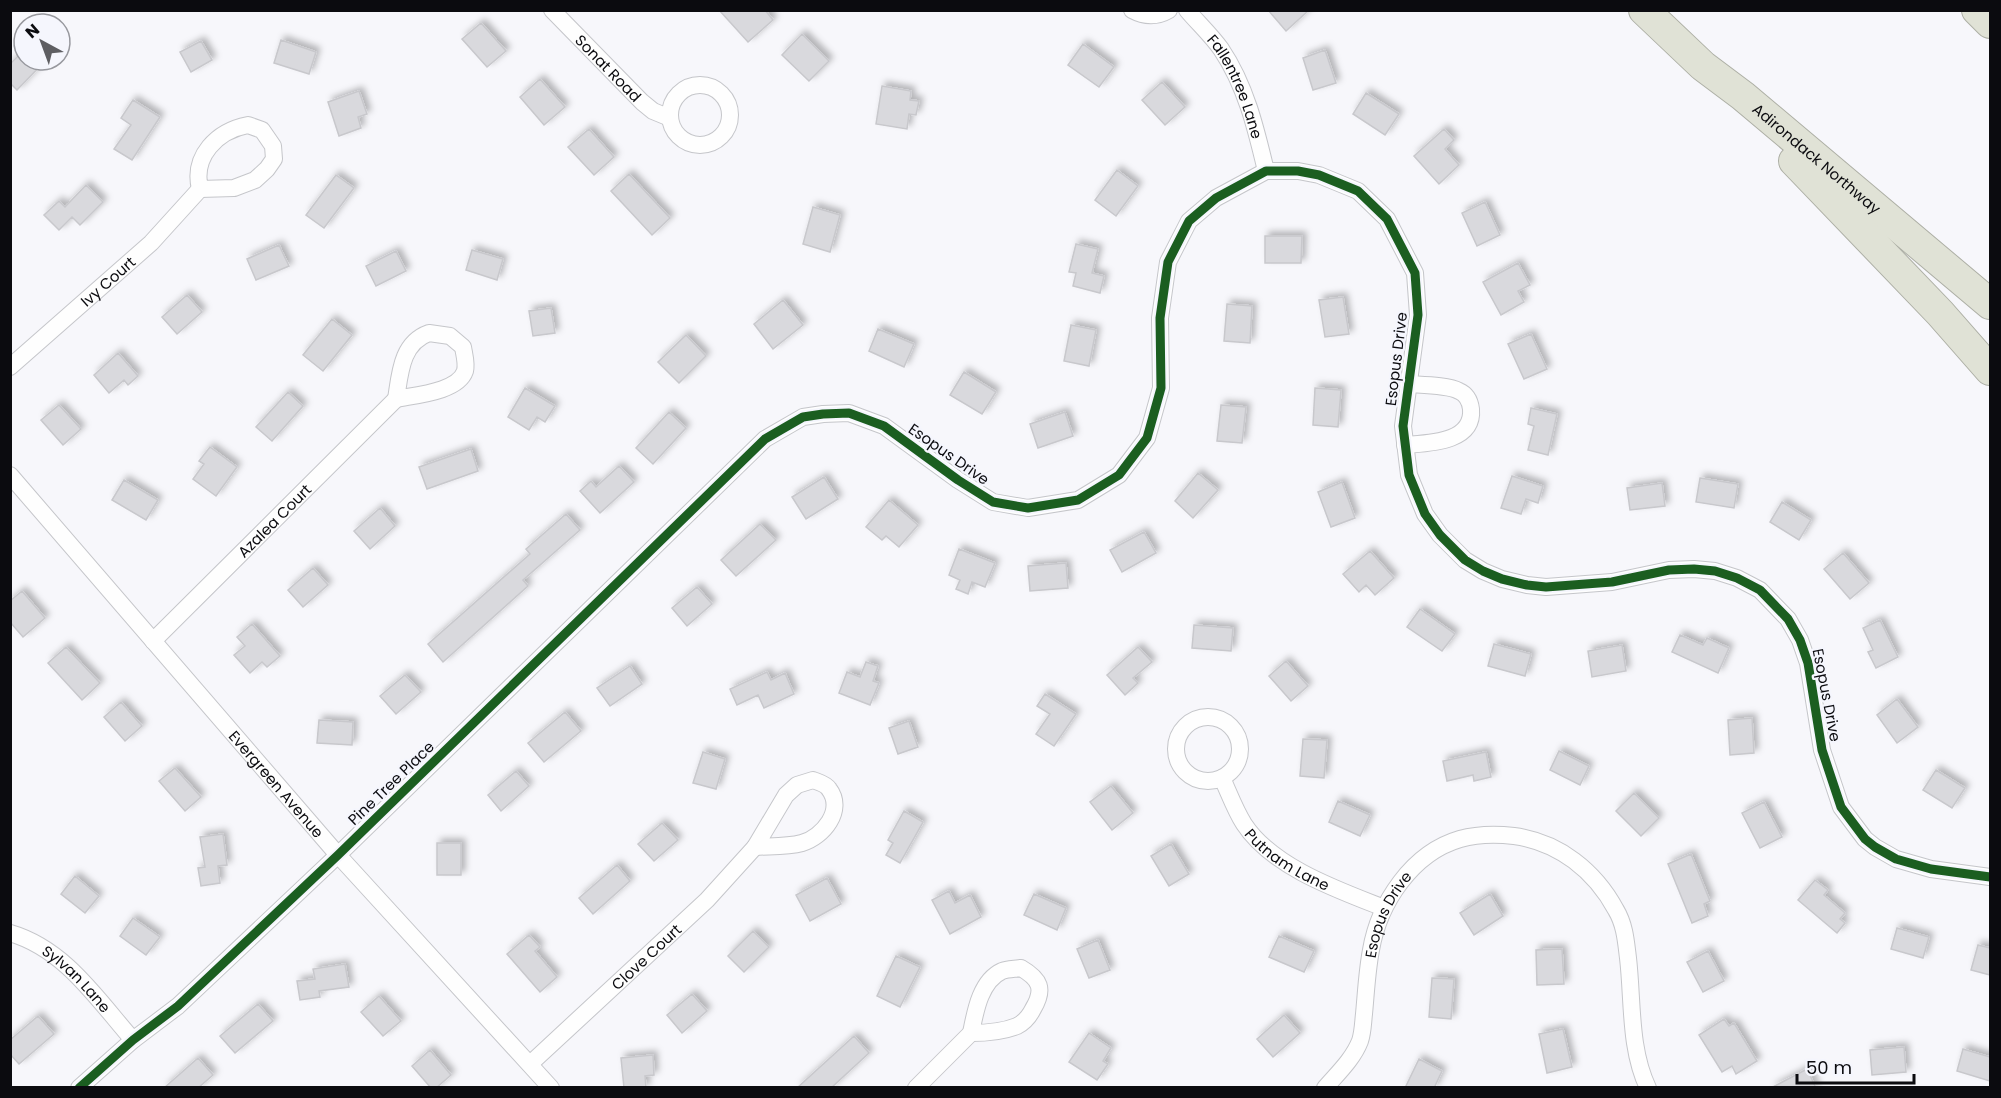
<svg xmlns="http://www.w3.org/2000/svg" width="2001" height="1098" font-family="Poppins,sans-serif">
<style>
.building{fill:#d9d9dd;stroke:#c8c8cc;stroke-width:1.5;filter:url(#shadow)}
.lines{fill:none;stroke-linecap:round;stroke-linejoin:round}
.minor-casing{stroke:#c5c6ca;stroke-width:18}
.motorway-casing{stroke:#adafa5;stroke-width:32}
.minor{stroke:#fefefe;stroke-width:16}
.motorway{stroke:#e0e2d6;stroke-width:30}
.cycleway-casing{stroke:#f5f6fd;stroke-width:13}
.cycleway{stroke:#1b5e20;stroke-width:9}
.labels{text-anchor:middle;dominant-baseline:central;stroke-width:4.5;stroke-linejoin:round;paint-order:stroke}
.street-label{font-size:15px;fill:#0b0b0f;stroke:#f5f6fd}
</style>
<defs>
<filter id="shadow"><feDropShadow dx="4" dy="-4" stdDeviation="3" flood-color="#0004"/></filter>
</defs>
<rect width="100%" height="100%" fill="#f7f7fb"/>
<!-- building -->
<path class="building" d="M 719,10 L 765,10 L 773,20 L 748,42 Z
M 1268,10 L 1309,10 L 1286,31 Z
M 481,23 L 506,51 L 487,67 L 462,39 Z
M 802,34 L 829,61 L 809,81 L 782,55 Z
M 281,40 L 316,52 L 309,74 L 274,63 Z
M 201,41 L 212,60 L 191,72 L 180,52 Z
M 1083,44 L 1114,67 L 1099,87 L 1068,65 Z
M 24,50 L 24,60 L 46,60 L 17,90 L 10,83 L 10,64 Z
M 1325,50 L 1336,83 L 1313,90 L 1303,58 Z
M 540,79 L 565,107 L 544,125 L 520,97 Z
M 1162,82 L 1185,107 L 1165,125 L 1142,100 Z
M 882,86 L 911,91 L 910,100 L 919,101 L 916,115 L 909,114 L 907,129 L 876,124 Z
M 359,91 L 367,114 L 358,117 L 361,128 L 339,136 L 328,102 Z
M 1366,93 L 1399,114 L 1385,135 L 1353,114 Z
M 133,100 L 160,117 L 132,160 L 114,149 L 131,125 L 121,118 Z
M 589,129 L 614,157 L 594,175 L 568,147 Z
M 1444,129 L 1454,140 L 1445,149 L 1459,165 L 1439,184 L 1414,156 Z
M 1117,170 L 1138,186 L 1116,216 L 1095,200 Z
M 629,174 L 670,218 L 652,235 L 611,191 Z
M 336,175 L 354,188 L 324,228 L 306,215 Z
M 86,185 L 103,202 L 80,225 L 72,217 L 59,230 L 44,215 L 59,201 L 65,207 Z
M 1485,202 L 1500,235 L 1477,246 L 1462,213 Z
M 813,207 L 840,215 L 830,252 L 803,244 Z
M 1265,236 L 1302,236 L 1301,263 L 1265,263 Z
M 1076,244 L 1098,249 L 1092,273 L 1104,276 L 1100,293 L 1073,286 L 1076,273 L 1069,272 Z
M 279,245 L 289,266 L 256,280 L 247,259 Z
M 472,250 L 503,259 L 497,280 L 466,270 Z
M 396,251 L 406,271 L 376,286 L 366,266 Z
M 1518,263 L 1530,285 L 1518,291 L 1524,302 L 1501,315 L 1483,282 Z
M 187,295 L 202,312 L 177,334 L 162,317 Z
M 1343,297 L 1349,334 L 1325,337 L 1319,300 Z
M 783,300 L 803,325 L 773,349 L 754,324 Z
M 1227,304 L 1252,306 L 1250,343 L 1224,341 Z
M 551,308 L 555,333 L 533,336 L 529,311 Z
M 332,319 L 352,335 L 323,371 L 303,355 Z
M 1071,325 L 1096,330 L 1089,366 L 1064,361 Z
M 878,329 L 914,344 L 904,367 L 869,351 Z
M 1531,334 L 1547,369 L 1524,379 L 1508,344 Z
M 686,335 L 706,356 L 679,383 L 658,362 Z
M 118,353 L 138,376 L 128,385 L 124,380 L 109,393 L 94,375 Z
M 964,372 L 996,392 L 982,414 L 950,395 Z
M 525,388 L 555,406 L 545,422 L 537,417 L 529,430 L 508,417 Z
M 1315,388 L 1341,390 L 1338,427 L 1313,425 Z
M 288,392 L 303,406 L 272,441 L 256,427 Z
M 59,405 L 81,429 L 63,445 L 41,420 Z
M 1221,405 L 1246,407 L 1242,443 L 1217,441 Z
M 1531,408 L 1557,414 L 1548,455 L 1528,450 L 1534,426 L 1528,424 Z
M 669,412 L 686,428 L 653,464 L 636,448 Z
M 1065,412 L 1073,436 L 1038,448 L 1030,424 Z
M 210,447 L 237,467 L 216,496 L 193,479 L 204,464 L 199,461 Z
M 471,449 L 478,471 L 427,489 L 419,467 Z
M 619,466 L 634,482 L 600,513 L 580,491 L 591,481 L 596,487 Z
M 1198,473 L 1218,490 L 1193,518 L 1175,501 Z
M 1512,476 L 1543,486 L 1538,503 L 1526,499 L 1521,514 L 1501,508 Z
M 824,477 L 838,499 L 806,519 L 792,497 Z
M 1700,478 L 1738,484 L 1734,508 L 1696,502 Z
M 124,480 L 158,500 L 146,520 L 112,500 Z
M 1342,482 L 1355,518 L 1331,527 L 1318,492 Z
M 1662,483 L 1665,506 L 1630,510 L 1627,488 Z
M 889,500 L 918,525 L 899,547 L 886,536 L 882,540 L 866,527 Z
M 1782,502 L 1811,520 L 1799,540 L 1770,522 Z
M 380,508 L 395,526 L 370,549 L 354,531 Z
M 566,514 L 580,530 L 523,580 L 528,586 L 443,662 L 428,644 L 530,554 L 526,549 Z
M 760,524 L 776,540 L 736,576 L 721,560 Z
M 1144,532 L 1156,553 L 1122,572 L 1110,550 Z
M 959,549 L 995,563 L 985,587 L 972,582 L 968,594 L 956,589 L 960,580 L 949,575 Z
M 1370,551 L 1394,578 L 1375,595 L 1366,585 L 1359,592 L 1343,574 Z
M 1843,553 L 1869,583 L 1850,599 L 1824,569 Z
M 1066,563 L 1068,588 L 1030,591 L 1028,566 Z
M 313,568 L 328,585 L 303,607 L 288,590 Z
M 697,587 L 712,604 L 687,626 L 672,608 Z
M 22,591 L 45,618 L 23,637 L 10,622 L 10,601 Z
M 1420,609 L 1455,634 L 1442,651 L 1407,627 Z
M 1880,620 L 1898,657 L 1876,668 L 1868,652 L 1873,650 L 1863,628 Z
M 252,624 L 280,656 L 267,667 L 262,662 L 250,673 L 234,655 L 245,646 L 237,637 Z
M 1194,625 L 1233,628 L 1231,651 L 1192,648 Z
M 1680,635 L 1703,645 L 1707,638 L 1729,648 L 1718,673 L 1672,652 Z
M 1494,644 L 1531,654 L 1525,676 L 1488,666 Z
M 1622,645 L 1626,671 L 1592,677 L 1588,651 Z
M 66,647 L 100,683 L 82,700 L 48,663 Z
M 1138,647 L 1152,662 L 1133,678 L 1138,683 L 1125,695 L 1107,675 Z
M 1286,661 L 1308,686 L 1291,701 L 1269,676 Z
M 866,662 L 878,666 L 873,681 L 879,683 L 870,705 L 839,693 L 847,672 L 860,677 Z
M 630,666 L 642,684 L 610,706 L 597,688 Z
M 767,672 L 771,680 L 785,673 L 794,694 L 764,708 L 758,695 L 737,705 L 730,689 Z
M 405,675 L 421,692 L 396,714 L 380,696 Z
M 1045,694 L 1076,714 L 1054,746 L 1036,734 L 1050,714 L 1037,706 Z
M 1897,699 L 1918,727 L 1897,743 L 1877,715 Z
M 121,702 L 142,726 L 125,741 L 104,717 Z
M 565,712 L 581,731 L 544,762 L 528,743 Z
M 1752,718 L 1754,753 L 1730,755 L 1728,720 Z
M 319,720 L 353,722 L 352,745 L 317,743 Z
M 909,721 L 918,747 L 898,754 L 889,728 Z
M 1303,739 L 1327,740 L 1324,778 L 1300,776 Z
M 1559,751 L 1589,766 L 1580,785 L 1550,770 Z
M 703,752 L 725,759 L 716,789 L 693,783 Z
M 1486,752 L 1491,777 L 1474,781 L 1473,775 L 1447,781 L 1443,761 Z
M 175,768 L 201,797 L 185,811 L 159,781 Z
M 1936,770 L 1965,788 L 1952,808 L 1923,790 Z
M 516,771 L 529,786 L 501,811 L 488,795 Z
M 1111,786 L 1133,813 L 1112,830 L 1090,802 Z
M 1634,793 L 1659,818 L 1641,836 L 1616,811 Z
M 1338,801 L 1370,815 L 1360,836 L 1329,822 Z
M 1764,802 L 1782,837 L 1760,848 L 1742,813 Z
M 904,811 L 923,822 L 900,863 L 886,855 L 893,843 L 888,840 Z
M 662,823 L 678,840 L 654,861 L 638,844 Z
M 223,834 L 227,865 L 218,866 L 220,883 L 201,886 L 198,868 L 205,867 L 200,837 Z
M 437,843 L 461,843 L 461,875 L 437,875 Z
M 1171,844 L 1189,874 L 1169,886 L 1151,856 Z
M 1691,854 L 1710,901 L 1704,904 L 1708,916 L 1692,923 L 1668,864 Z
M 617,865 L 630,881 L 593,914 L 579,898 Z
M 75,876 L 99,896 L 85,913 L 61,894 Z
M 827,878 L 841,904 L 810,921 L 796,895 Z
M 1815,880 L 1828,890 L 1824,895 L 1845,913 L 1840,919 L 1845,923 L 1837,933 L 1798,900 Z
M 949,891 L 955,903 L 970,895 L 981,917 L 950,934 L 932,900 Z
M 1034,894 L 1066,908 L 1057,930 L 1024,915 Z
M 1490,894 L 1503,916 L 1474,935 L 1460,913 Z
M 133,918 L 160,937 L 146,955 L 120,936 Z
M 1897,928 L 1929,937 L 1923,958 L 1891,949 Z
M 753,931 L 769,947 L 744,972 L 728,956 Z
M 529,935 L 540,947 L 535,951 L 557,977 L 540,992 L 507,954 Z
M 1279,936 L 1314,951 L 1304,972 L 1269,957 Z
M 1098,940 L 1110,970 L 1089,978 L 1077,949 Z
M 1978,945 L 1990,948 L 1990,975 L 1971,970 Z
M 1562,949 L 1564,984 L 1537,985 L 1536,950 Z
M 1708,951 L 1724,981 L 1703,992 L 1687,962 Z
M 896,956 L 920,967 L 900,1007 L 877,996 Z
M 345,964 L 349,987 L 319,991 L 320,997 L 300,1000 L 297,981 L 315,979 L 313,969 Z
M 1432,978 L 1454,979 L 1451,1019 L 1429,1017 Z
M 692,994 L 707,1011 L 682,1033 L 667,1015 Z
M 379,996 L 401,1021 L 383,1036 L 361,1012 Z
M 258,1004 L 273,1021 L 235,1053 L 220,1036 Z
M 1284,1015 L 1300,1033 L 1273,1057 L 1257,1039 Z
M 38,1016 L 54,1034 L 19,1064 L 10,1054 L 10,1040 Z
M 1724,1019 L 1729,1026 L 1734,1023 L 1757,1061 L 1736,1074 L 1732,1066 L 1722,1072 L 1699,1035 Z
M 1563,1029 L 1572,1067 L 1547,1073 L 1539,1034 Z
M 1089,1033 L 1111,1048 L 1103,1061 L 1108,1064 L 1097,1080 L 1069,1062 Z
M 854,1036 L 869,1053 L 831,1088 L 797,1088 Z
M 1904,1047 L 1906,1072 L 1872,1075 L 1870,1050 Z
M 1963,1049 L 1990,1057 L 1990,1081 L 1957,1071 Z
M 430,1050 L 451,1075 L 436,1088 L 431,1088 L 412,1066 Z
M 653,1055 L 654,1075 L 645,1076 L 646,1088 L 624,1088 L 621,1058 Z
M 198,1058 L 213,1075 L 198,1088 L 164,1088 Z
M 1419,1059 L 1442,1071 L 1434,1088 L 1405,1088 Z
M 1807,1069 L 1816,1088 L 1771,1088 Z"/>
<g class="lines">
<defs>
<g id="minor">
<path id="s1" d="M 552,10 L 642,102 L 653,111 L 670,118"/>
<path d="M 1132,10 C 1145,17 1157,17 1169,10"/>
<path id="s2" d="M 1187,10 C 1198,23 1211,35 1221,49 C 1246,86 1256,129 1266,171"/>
<circle cx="700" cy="115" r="30"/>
<path d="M 248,125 L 262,130 L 273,146 L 274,159 L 267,169 L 255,180 L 234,188 L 200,189 C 192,156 217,131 248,125 Z"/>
<path d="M 429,333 L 450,336 L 463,347 C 464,354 467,363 465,371 C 458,392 415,395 396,399 C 400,374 401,343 429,333 Z"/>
<path id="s3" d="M 10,367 L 151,243 L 200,189"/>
<path d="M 1405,445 C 1428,443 1474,443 1471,409 C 1470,401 1466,394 1459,391 C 1448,385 1421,385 1408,384"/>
<path id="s4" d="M 10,475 L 338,855 L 551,1088"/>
<path id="s5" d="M 153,641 L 396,399"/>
<circle cx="1208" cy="749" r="32"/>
<path id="s6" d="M 1222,778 C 1229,793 1235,810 1244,824 C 1272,867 1338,890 1384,908"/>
<path d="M 813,780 C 818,782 826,784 829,789 C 845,810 823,837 802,843 C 787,847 771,846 755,847 L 786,795 L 797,785 Z"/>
<path id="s7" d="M 10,933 C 65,949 97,999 133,1040"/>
<path d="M 1021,968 C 1040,979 1045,989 1033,1009 C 1029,1017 1025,1022 1017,1026 C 1002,1032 987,1033 971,1033 C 975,1013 980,981 1002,971 C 1007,969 1015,969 1021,968 Z"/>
<path id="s8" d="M 530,1064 L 707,900 L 755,847"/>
<path d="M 79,1088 L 133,1040 L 178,1006 L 338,855 L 765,439 L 803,417 L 823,414 L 849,413 L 884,426 L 958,480 L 993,502 L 1028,508 L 1078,500 L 1119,475 L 1147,438 L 1161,388 L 1160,318 L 1168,262 L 1189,221 L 1216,198 L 1266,171 L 1298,171 L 1319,175 L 1358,191 L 1387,219 L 1415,273 L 1418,315 L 1403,426 L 1409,475 L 1425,514 L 1440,535 L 1465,560 L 1483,571 L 1502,579 L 1527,585 L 1546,587 L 1612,582 L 1669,570 L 1694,569 L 1715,571 L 1737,578 L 1760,590 L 1788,619 L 1800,640 L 1808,663 L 1822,750 L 1841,807 L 1865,839 L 1875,847 L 1896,859 L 1931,869 L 1990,877"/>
<path d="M 916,1088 L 971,1033"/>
<path id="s9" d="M 1325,1088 C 1338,1073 1353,1059 1360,1041 C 1363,1032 1363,1022 1364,1014 C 1366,993 1367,971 1371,950 C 1379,903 1412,853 1460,839 C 1478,834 1496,834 1514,836 C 1559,842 1595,871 1616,910 C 1625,925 1626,942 1628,958 C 1633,1001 1629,1048 1648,1088"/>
</g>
<g id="motorway">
<path id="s10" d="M 1644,10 L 1703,66 L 1743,96 L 1990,304"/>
<path d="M 1977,10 L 1990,23"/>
<path d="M 1794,161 L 1940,313 L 1990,370"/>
</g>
</defs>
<!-- minor casing -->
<use href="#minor" class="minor-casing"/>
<!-- motorway casing -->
<use href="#motorway" class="motorway-casing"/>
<!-- minor -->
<use href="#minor" class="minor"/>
<!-- motorway -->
<use href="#motorway" class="motorway"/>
<defs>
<path id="cycleway" d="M 79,1088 L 133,1040 L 178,1006 L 338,855 L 765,439 L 803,417 L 823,414 L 849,413 L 884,426 L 958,480 L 993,502 L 1028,508 L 1078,500 L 1119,475 L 1147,438 L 1161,388 L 1160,318 L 1168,262 L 1189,221 L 1216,198 L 1266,171 L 1298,171 L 1319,175 L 1358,191 L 1387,219 L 1415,273 L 1418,315 L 1403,426 L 1409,475 L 1425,514 L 1440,535 L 1465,560 L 1483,571 L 1502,579 L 1527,585 L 1546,587 L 1612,582 L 1669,570 L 1694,569 L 1715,571 L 1737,578 L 1760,590 L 1788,619 L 1800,640 L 1808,663 L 1822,750 L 1841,807 L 1865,839 L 1875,847 L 1896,859 L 1931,869 L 1990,877"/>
</defs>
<!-- cycleway casing -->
<use href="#cycleway" class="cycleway-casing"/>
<!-- cycleway -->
<use href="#cycleway" class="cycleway"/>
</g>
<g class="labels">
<!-- street labels -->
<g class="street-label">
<text stroke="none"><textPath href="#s1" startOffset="81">Sonat Road</textPath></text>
<text stroke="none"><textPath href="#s2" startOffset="92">Fallentree Lane</textPath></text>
<text stroke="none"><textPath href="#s10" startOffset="228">Adirondack Northway</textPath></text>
<text stroke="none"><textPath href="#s3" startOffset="130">Ivy Court</textPath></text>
<text transform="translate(1396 359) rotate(-83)">Esopus Drive</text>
<text transform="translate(949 454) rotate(35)">Esopus Drive</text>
<text stroke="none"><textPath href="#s5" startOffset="171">Azalea Court</textPath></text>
<text transform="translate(1827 695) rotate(79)">Esopus Drive</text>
<text transform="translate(391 783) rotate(-44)">Pine Tree Place</text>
<text stroke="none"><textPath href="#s4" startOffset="408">Evergreen Avenue</textPath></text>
<text stroke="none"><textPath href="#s6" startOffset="108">Putnam Lane</textPath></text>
<text stroke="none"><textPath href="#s9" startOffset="190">Esopus Drive</textPath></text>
<text stroke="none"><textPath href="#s8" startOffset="158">Clove Court</textPath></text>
<text stroke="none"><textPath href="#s7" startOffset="82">Sylvan Lane</textPath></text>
</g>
</g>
<!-- border -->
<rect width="2001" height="1098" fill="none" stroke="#0b0b0f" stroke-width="24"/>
<!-- north arrow -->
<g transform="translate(42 42) rotate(319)"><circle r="28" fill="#f5f6fd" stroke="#97989e" stroke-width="1.5"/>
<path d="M0-4.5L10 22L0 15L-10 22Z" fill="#5e5e62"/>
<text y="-9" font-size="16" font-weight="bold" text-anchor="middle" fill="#0b0b0f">N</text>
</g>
<!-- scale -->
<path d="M1797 1074v9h117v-9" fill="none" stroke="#0b0b0f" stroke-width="3"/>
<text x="1806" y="1074" font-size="18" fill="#0b0b0f" stroke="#f5f6fd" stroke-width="4.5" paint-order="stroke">50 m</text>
</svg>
